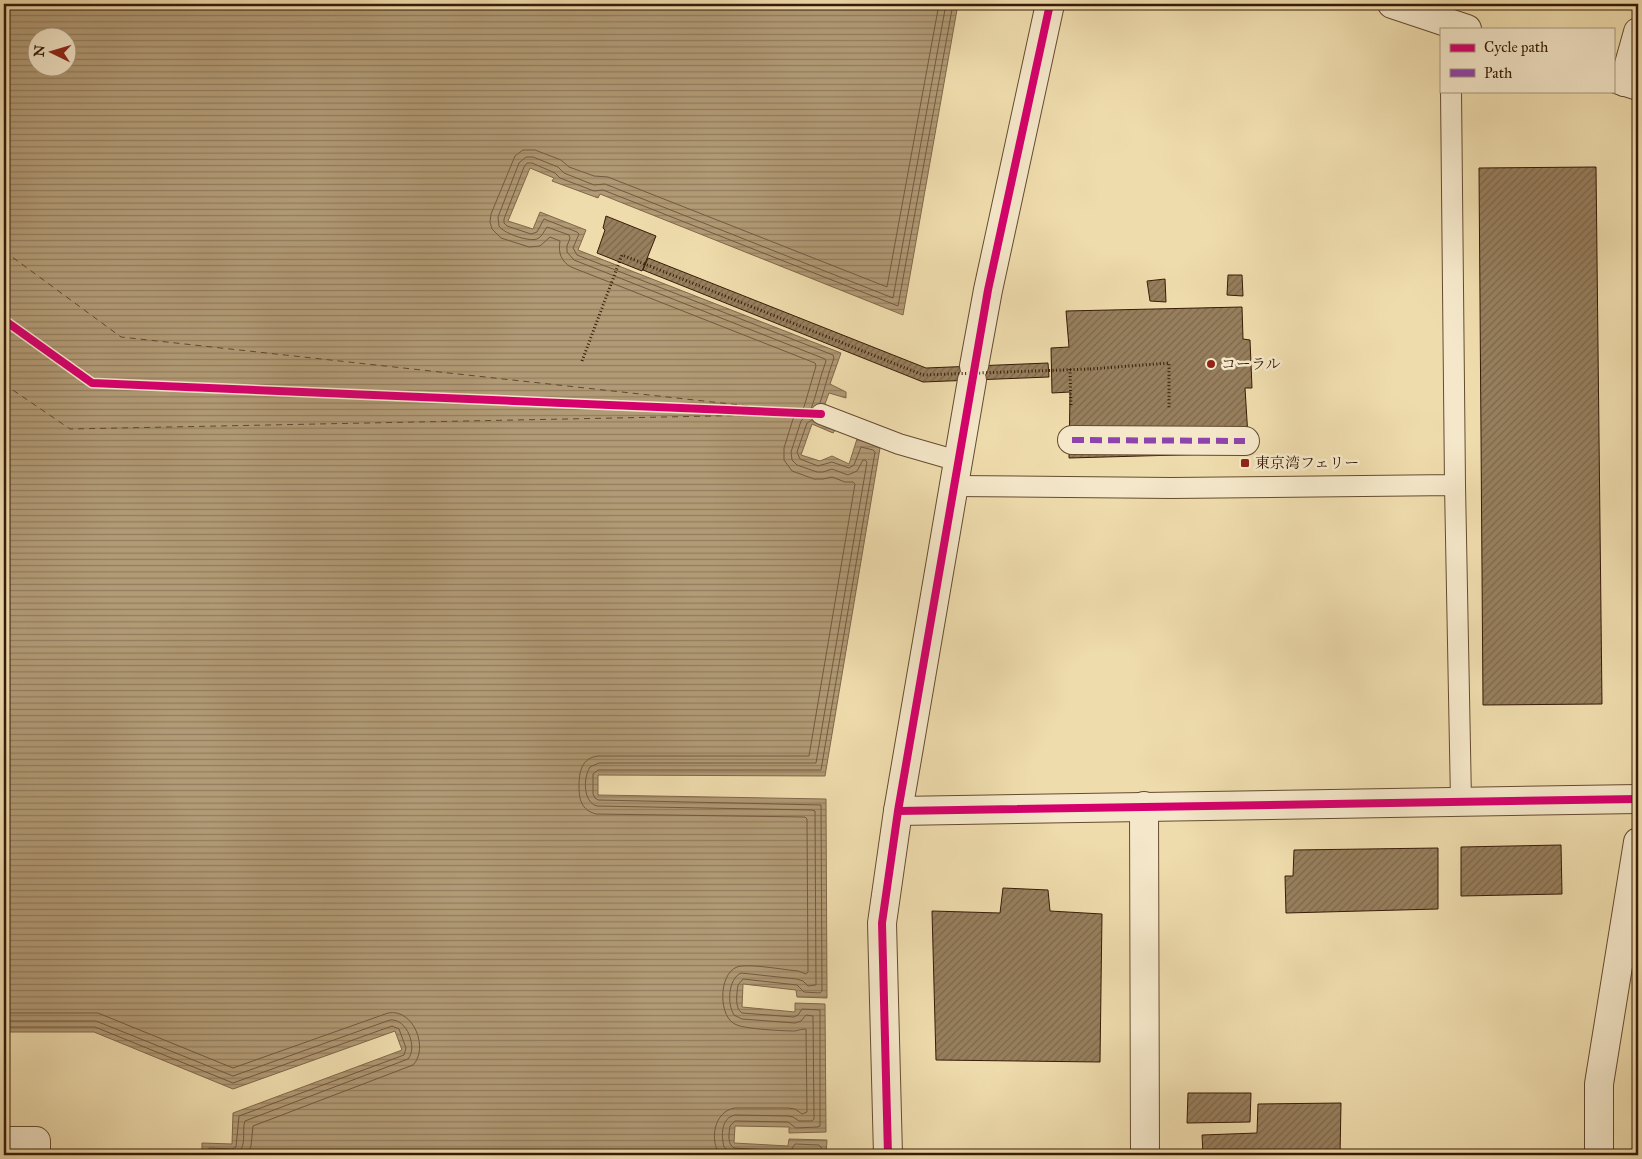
<svg xmlns="http://www.w3.org/2000/svg" width="1642" height="1159" font-family="'IM FELL Great Primer','Noto Serif JP',serif">
<style>
.water{fill:url(#water-rules);stroke:#816749;fill-rule:evenodd}
.lines{fill:none;stroke-linecap:round;stroke-linejoin:round}
.shore{stroke:#745a3e;stroke-width:1}
.ferry{stroke:#62472e;stroke-width:1;stroke-dasharray:6 5;stroke-linecap:butt}
.building{fill:url(#building-hatch);stroke:#381b07}
.service-casing{stroke:#664b30;stroke-width:22}
.pedestrian-casing{stroke:#664b30;stroke-width:30}
.minor-casing{stroke:#664b30;stroke-width:30}
.tertiary-casing{stroke:#664b30;stroke-width:30}
.path{stroke:#381b07;stroke-width:3;stroke-dasharray:1 2.5;stroke-linecap:butt}
.service{stroke:#f5e8ca;stroke-width:20}
.pedestrian{stroke:#f5e8ca;stroke-width:28}
.minor{stroke:#f5e8ca;stroke-width:28}
.tertiary{stroke:#f5e8ca;stroke-width:28}
.path-bridge{stroke:#381b07;stroke-width:3;stroke-dasharray:1 2.5;stroke-linecap:butt}
.quiet{stroke:#8e44ad;stroke-width:6;stroke-dasharray:12 6;stroke-linecap:butt}
.cycleway-casing{stroke:#f5e8ca;stroke-width:11}
.cycleway{stroke:#d6006c;stroke-width:8}
.poi-dot{fill:#8f2418;stroke:#f5e8ca;stroke-width:2}
.labels{text-anchor:middle;dominant-baseline:central;stroke-width:5;stroke-linejoin:round;paint-order:stroke}
.poi-label{font-size:15px;fill:#381b07;stroke:#f5e8ca;text-anchor:start}
</style>
<defs>
<pattern id="water-rules" width="6" height="5" patternUnits="userSpaceOnUse" patternTransform="scale(1.25)"><rect width="6" height="5" fill="#b19a75"/><path d="M0 2.5h6" fill="none" stroke="#917d5e"/></pattern>
<pattern id="building-hatch" width="6" height="6" patternUnits="userSpaceOnUse" patternTransform="scale(1.25)"><rect width="6" height="6" fill="#977f5d"/><path d="M-1 1l2-2M0 6l6-6M5 7l2-2" fill="none" stroke="#7c674b"/></pattern>
</defs>
<rect width="100%" height="100%" fill="#efdcad"/>
<filter id="stains"><feTurbulence type="fractalNoise" baseFrequency=".004" numOctaves="4"/><feColorMatrix values="0 0 0 0 .2 0 0 0 0 .09 0 0 0 0 .02 0 0 0 .5 -.17"/></filter>
<radialGradient id="worn" r=".72"><stop offset=".6" stop-color="#630" stop-opacity="0"/><stop offset="1" stop-color="#630" stop-opacity=".3"/></radialGradient>
<!-- water -->
<path class="water" d="M 4,4 L 958,4 L 903,315 L 600,194 L 598,198 L 552,181 L 554,178 L 530,168 L 508,221 L 533,229 L 540,212 L 586,230 L 578,250 L 841,353 L 830,384 L 846,392 L 846,398 L 829,393 L 819,420 L 837,428 L 833,433 L 812,424 L 801,455 L 820,461 L 832,456 L 849,464 L 857,439 L 880,448 L 825,776 L 598,775 L 598,795 L 826,799 L 827,998 L 797,997 L 796,990 L 743,984 L 742,1007 L 795,1012 L 795,1003 L 825,1004 L 826,1132 L 789,1133 L 789,1127 L 735,1126 L 734,1143 L 788,1146 L 789,1139 L 827,1140 L 826,1155 L 202,1155 L 202,1143 L 232,1144 L 233,1113 L 402,1050 L 395,1031 L 233,1089 L 94,1032 L 4,1032 ZM 38,38 L 68,38 L 68,68 L 38,68 Z"/>
<g class="lines">
<!-- shore -->
<path class="shore" d="M 820,403 C 825,388 828,374 834,358 L 833,355 L 577,255 L 573,248 L 579,234 L 577,232 L 544,219 L 537,232 L 531,234 L 507,226 L 504,223 L 504,219 L 524,167 L 527,163 L 532,163 L 555,173 L 560,178 L 594,191 L 603,190 L 898,306 L 953,4
M 811,409 C 817,393 820,377 826,361 L 825,359 L 574,260 L 567,252 L 567,246 L 570,238 L 569,235 L 547,227 C 544,231 542,237 537,239 C 528,242 503,233 499,226 L 498,217 L 519,163 L 526,157 L 533,157 L 558,167 L 564,173 L 594,185 L 605,184 L 893,298 L 946,4
M 812,420 L 807,423 L 797,452 L 800,459 L 818,466 L 832,462 L 849,468 L 854,465 L 861,447 L 873,450 L 875,452 L 821,770 L 598,770 L 593,774 L 593,794 L 595,798 L 598,800 L 821,805 L 822,991 L 820,993 L 804,992 L 797,985 L 743,979 L 738,985 C 737,993 734,1008 742,1013 L 794,1017 L 798,1015 L 802,1009 L 820,1010 L 820,1126 L 818,1127 L 796,1128 L 788,1122 L 735,1121 L 730,1126 C 729,1133 727,1144 734,1148 L 787,1151 L 791,1150 L 795,1144 L 819,1145 L 821,1147 L 821,1155
M 4,1013 L 98,1013 L 233,1068 L 388,1013 C 414,1008 429,1049 413,1065 L 253,1126 L 251,1146 L 247,1155
M 4,1021 L 96,1021 L 233,1076 L 390,1020 C 407,1018 418,1048 408,1059 L 245,1121 C 241,1133 249,1150 233,1155
M 4,1027 L 95,1027 L 233,1083 L 392,1026 L 399,1029 L 406,1048 L 404,1055 L 239,1116 L 236,1147 L 232,1149 L 209,1148 L 207,1155
M 720,1155 C 709,1140 714,1111 735,1108 L 788,1108 L 795,1109 L 802,1114 L 807,1112 L 806,1029 C 802,1029 799,1030 795,1031 C 784,1031 746,1029 737,1025 C 718,1019 718,974 737,967 C 748,963 785,970 798,971 L 806,974 L 808,972 L 807,819 L 805,817 L 596,814 C 581,810 579,799 579,786 C 579,771 582,758 598,756 L 809,756 L 855,484 L 853,482 L 845,482 L 832,477 L 823,479 L 814,479 L 792,471 L 784,460 L 784,448 L 793,419 L 797,414 L 804,407 L 816,366 L 815,363 L 571,267 C 561,261 558,253 560,241 L 550,237 L 540,246 L 529,247 L 501,238 L 492,229 L 490,222 L 491,214 L 515,156 L 523,150 L 535,150 L 561,160 L 569,167 L 594,176 L 608,177 L 887,287 L 939,4
M 747,1155 L 732,1154 L 724,1147 C 721,1135 721,1118 735,1115 L 788,1116 L 793,1117 L 799,1121 L 812,1121 L 814,1119 L 813,1016 L 806,1015 L 801,1021 L 795,1023 L 742,1019 L 734,1015 C 727,1004 728,979 741,973 L 797,979 L 803,981 L 808,986 L 816,985 L 815,811 L 812,810 L 597,806 C 583,802 583,778 590,767 L 599,763 L 816,763 L 867,462 L 865,460 L 863,460 L 857,471 L 848,475 L 832,469 L 823,472 L 817,472 L 797,465 L 792,460 L 791,452 L 801,421 L 810,411"/>
<!-- ferry -->
<path class="ferry" d="M 4,251 L 121,337 L 813,413
M 4,320 L 92,383 L 808,414
M 4,384 L 70,429 L 813,414"/>
</g>
<!-- building -->
<path class="building" d="M 1596,167 L 1602,704 L 1483,705 L 1479,168 Z
M 606,216 L 656,236 L 642,271 L 597,253 L 605,230 L 603,228 Z
M 648,258 L 926,368 L 1048,363 L 1049,377 L 923,382 L 643,270 Z
M 1228,275 L 1242,275 L 1243,296 L 1227,295 Z
M 1165,279 L 1166,302 L 1150,301 L 1147,281 Z
M 1242,307 L 1243,339 L 1250,340 L 1252,388 L 1245,388 L 1249,453 L 1069,458 L 1070,392 L 1052,393 L 1051,348 L 1069,347 L 1066,311 Z
M 1561,845 L 1562,894 L 1461,896 L 1461,847 Z
M 1438,848 L 1438,909 L 1286,913 L 1285,876 L 1293,876 L 1294,850 Z
M 1003,888 L 1048,890 L 1050,911 L 1102,914 L 1100,1062 L 936,1060 L 932,911 L 1000,913 Z
M 1188,1093 L 1251,1093 L 1250,1122 L 1187,1123 Z
M 1341,1103 L 1340,1155 L 1203,1155 L 1202,1135 L 1257,1133 L 1258,1104 Z"/>
<g class="lines">
<defs>
<path id="service" d="M 1451,91 L 1455,485 L 1461,801
M 821,414 L 899,444 L 958,461
M 954,486 L 1171,488 L 1455,485"/>
<path id="pedestrian" d="M 1072,440 L 1245,441"/>
<path id="minor" d="M 1624,82 L 1638,32
M 898,811 L 1638,799
M 4,1141 L 36,1141 L 36,1155"/>
<path id="tertiary" d="M 1392,4 L 1467,29
M 1613,78 L 1638,86
M 974,366 L 988,290 L 1050,4
M 1144,806 L 1145,1155
M 888,1155 L 882,923 L 898,811 L 972,380
M 1599,1155 L 1599,1084 L 1638,842"/>
</defs>
<!-- service casing -->
<use href="#service" class="service-casing"/>
<!-- pedestrian casing -->
<use href="#pedestrian" class="pedestrian-casing"/>
<!-- minor casing -->
<use href="#minor" class="minor-casing"/>
<!-- tertiary casing -->
<use href="#tertiary" class="tertiary-casing"/>
<!-- path -->
<path class="path" d="M 1070,369 L 1071,407
M 1090,369 L 1169,363 L 1169,408"/>
<!-- service -->
<use href="#service" class="service"/>
<!-- pedestrian -->
<use href="#pedestrian" class="pedestrian"/>
<!-- minor -->
<use href="#minor" class="minor"/>
<!-- tertiary -->
<use href="#tertiary" class="tertiary"/>
<!-- path-bridge -->
<path class="path-bridge" d="M 582,361 L 622,255 L 923,375 L 1090,369"/>
<!-- quiet -->
<path class="quiet" d="M 1072,440 L 1245,441"/>
<defs>
<path id="cycleway" d="M 4,320 L 92,383 L 821,414
M 898,811 L 1638,799
M 888,1155 L 882,923 L 898,811 L 988,290 L 1050,4"/>
</defs>
<!-- cycleway casing -->
<use href="#cycleway" class="cycleway-casing"/>
<!-- cycleway -->
<use href="#cycleway" class="cycleway"/>
</g>
<!-- markers -->
<g class="poi-dot">
<circle cx="1211" cy="364" r="5"/>
<rect x="1240" y="458" width="10" height="10" rx="2.5"/>
</g>
<g class="labels">
<!-- poi labels -->
<g class="poi-label">
<text x="1221" y="364">コーラル</text>
<text x="1255" y="463">東京湾フェリー</text>
</g>
</g>
<!-- margin -->
<rect width="1642" height="1159" fill="none" stroke="#efdcad" stroke-width="20"/>
<rect x="5" y="5" width="1632" height="1149" fill="none" stroke="#381b07" stroke-width="2.5"/>
<rect x="10" y="10" width="1622" height="1139" fill="none" stroke="#381b07"/>
<!-- legend -->
<rect x="1440" y="28" width="175" height="65" fill="#f5e8ca" stroke="#a9967c"/>
<rect x="1450" y="44" width="25" height="8" fill="#d6006c" stroke="#a9967c"/>
<text x="1484" y="52" font-size="15" fill="#381b07">Cycle path</text>
<rect x="1450" y="69" width="25" height="8" fill="#8e44ad" stroke="#a9967c"/>
<text x="1484" y="78" font-size="15" fill="#381b07">Path</text>
<!-- north arrow -->
<g transform="translate(52 52) rotate(275)"><circle r="24" fill="#f5e8ca" stroke="#a9967c"/>
<path d="M0-4L9 19L0 12L-9 19Z" fill="#8f2418"/>
<text y="-8" font-size="14" font-weight="bold" text-anchor="middle" fill="#381b07">N</text>
</g>
<rect width="100%" height="100%" filter="url(#stains)"/>
<rect width="100%" height="100%" fill="url(#worn)"/>
</svg>
